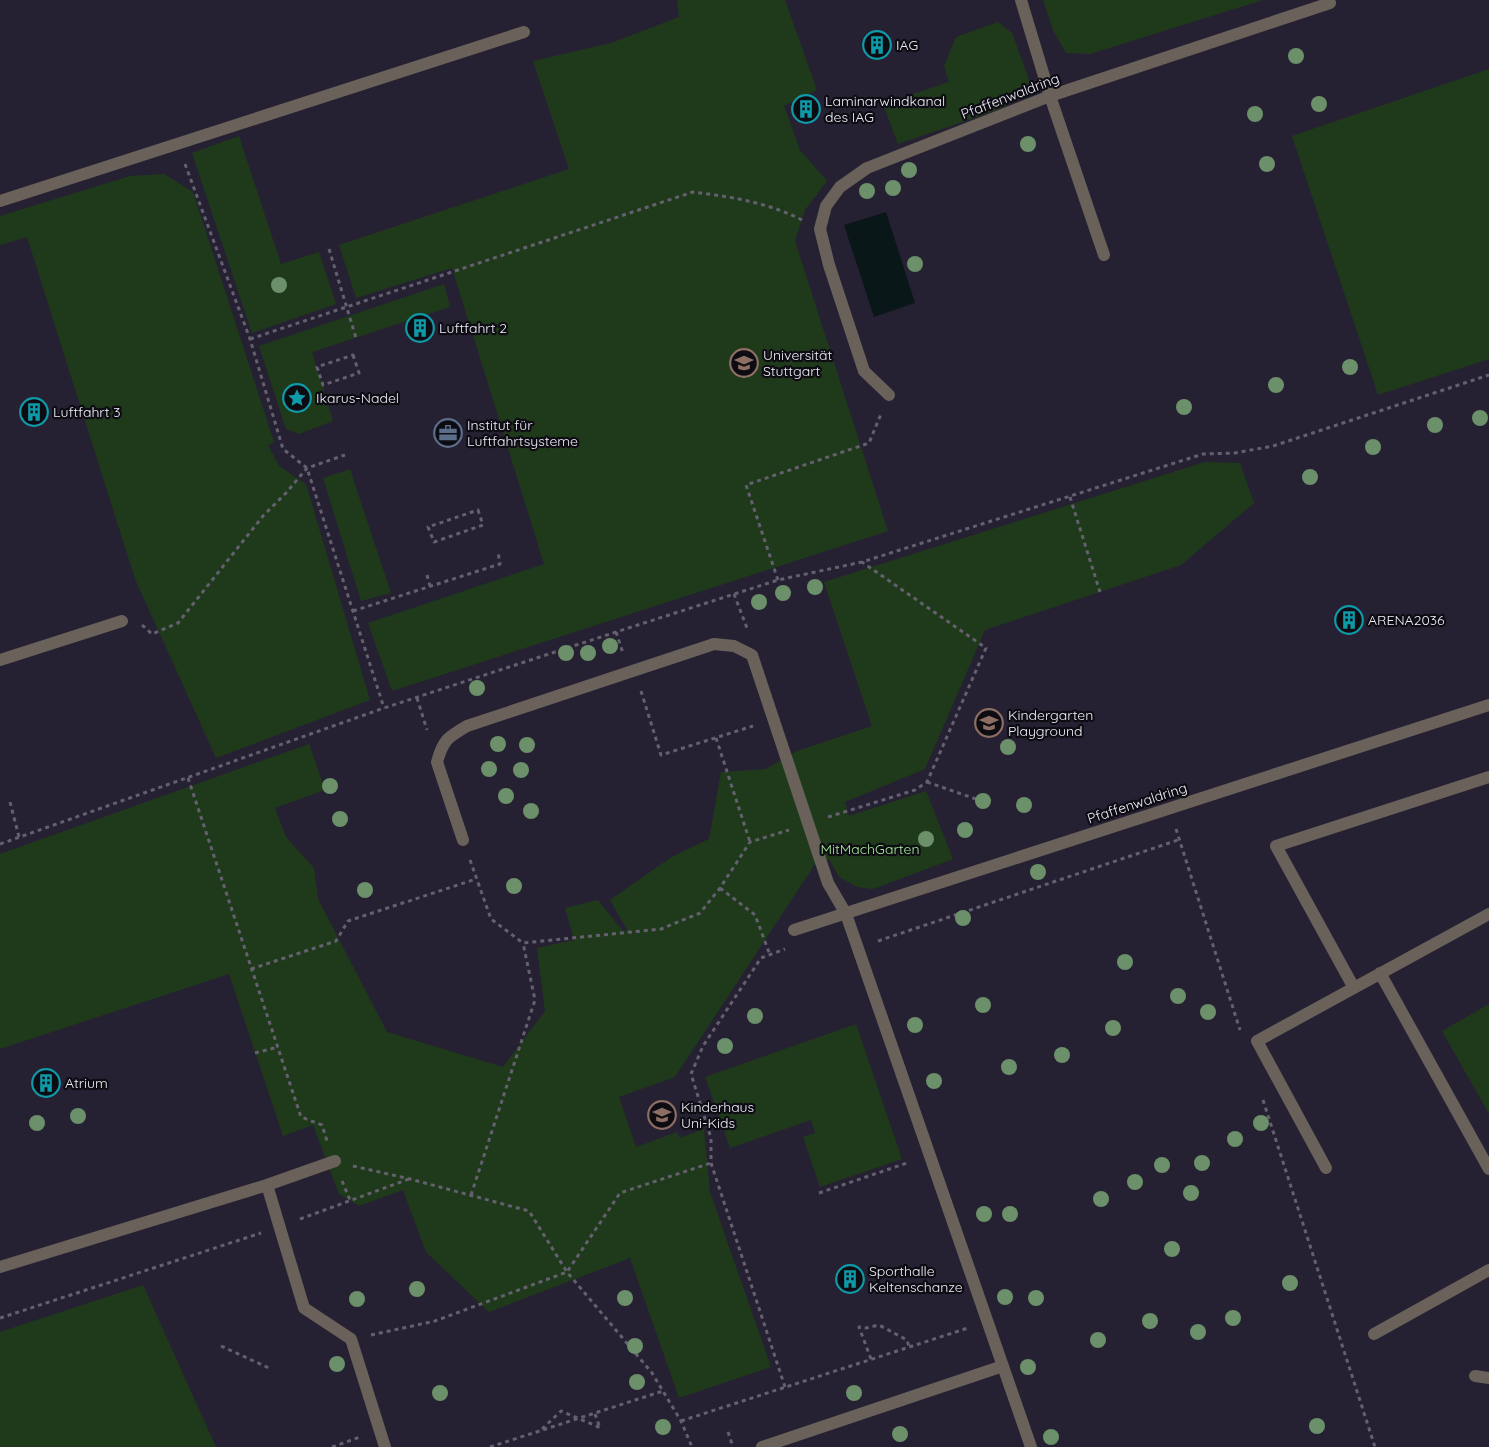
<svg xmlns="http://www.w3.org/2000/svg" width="1489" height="1447" font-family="Quicksand,sans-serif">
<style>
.green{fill:#1f3a1a}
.water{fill:#091719}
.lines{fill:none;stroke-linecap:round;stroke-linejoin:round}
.path{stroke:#64606f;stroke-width:3;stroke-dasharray:4 4;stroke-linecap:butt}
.lane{stroke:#69615a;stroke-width:12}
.street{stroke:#69615a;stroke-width:12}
.tree{fill:#6b906a}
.labels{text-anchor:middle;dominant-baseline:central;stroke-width:4.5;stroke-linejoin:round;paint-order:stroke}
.poi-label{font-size:14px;fill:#f0eef9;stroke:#0e0c13;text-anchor:start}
.street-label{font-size:14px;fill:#f0eef9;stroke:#0e0c13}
.park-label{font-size:14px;fill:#a4ea98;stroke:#0e0c13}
</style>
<rect width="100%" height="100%" fill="#262132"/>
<!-- green -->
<path class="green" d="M 677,0 L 785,0 L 817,90 L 784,106 L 800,150 L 827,181 L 805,210 L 795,241 L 888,531 L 392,691 L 368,623 L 544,564 L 452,268 L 356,298 L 339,245 L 569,169 L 533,61 L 611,43 L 679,17 Z
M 1043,0 L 1263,0 L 1090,54 L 1066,53 L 1053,30 Z
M 998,22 L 1012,33 L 1031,85 L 1024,96 L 997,110 L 898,144 L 883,104 L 949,82 L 944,66 L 956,37 Z
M 1489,69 L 1489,359 L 1378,395 L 1292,136 Z
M 239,136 L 281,264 L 319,252 L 336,304 L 252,333 L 192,153 Z
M 164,174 L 193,192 L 274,442 L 268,445 L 279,466 L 306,484 L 370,700 L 216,758 L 135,579 L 27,237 L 0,245 L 0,216 L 130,176 Z
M 444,284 L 450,307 L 312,352 L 333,421 L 299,434 L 286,429 L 259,346 Z
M 1205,462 L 1240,463 L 1254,503 L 1181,565 L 985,630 L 925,769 L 845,802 L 849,816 L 926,791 L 953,859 L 873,889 L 857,887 L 839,877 L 829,859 L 815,864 L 675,1077 L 619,1097 L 636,1147 L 677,1132 L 680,1138 L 704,1129 L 710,1192 L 771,1367 L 679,1398 L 630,1258 L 489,1312 L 426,1252 L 403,1190 L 359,1206 L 339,1194 L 313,1125 L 283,1136 L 229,974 L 0,1049 L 0,854 L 309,744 L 325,790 L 275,808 L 286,837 L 314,868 L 318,899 L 387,1032 L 503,1067 L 545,1011 L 537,948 L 574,940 L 565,908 L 598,900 L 623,931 L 627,930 L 610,900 L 670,858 L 709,839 L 721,772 L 766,769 L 797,751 L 872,726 L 824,582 Z
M 350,469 L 391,593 L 361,601 L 323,478 Z
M 1489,1004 L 1489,1114 L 1442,1031 Z
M 856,1024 L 902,1159 L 820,1187 L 803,1137 L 815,1133 L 811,1120 L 730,1148 L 705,1077 Z
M 143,1285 L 216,1447 L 0,1447 L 0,1332 Z"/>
<!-- water -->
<path class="water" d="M 886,212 L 915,303 L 874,317 L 844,225 Z"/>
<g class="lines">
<!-- path -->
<path class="path" d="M 185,164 L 250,339 L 283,449 L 307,468 L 384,708
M 329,249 L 356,338
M 250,339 L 693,192 C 731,197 767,202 802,220
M 353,355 L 359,373 L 323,385 L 317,367 Z
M 1070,497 L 1100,592
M 478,510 L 483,525 L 434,542 L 428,527 Z
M 427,575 L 430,586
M 778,580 L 746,485 L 869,443 L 881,414
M 734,594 L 747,628
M 353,611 L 500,564 L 498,552
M 142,625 L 152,634 L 178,623 L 263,516 L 286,493 L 307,468 L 345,455
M 616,632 L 623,653
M 641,691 L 661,755 L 753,726
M 417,698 L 427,730
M 716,738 L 750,842
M 188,778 L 301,1117 L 322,1125 L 327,1141
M 927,782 L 976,799
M 10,802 L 19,837
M 828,817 L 915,790 L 927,782 L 986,648 L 862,562
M 1176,829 L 1240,1030
M 0,844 L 384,708 L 616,632 L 778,580 L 862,562 L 1203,454 L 1235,453 L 1273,446 L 1489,375
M 470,860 L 491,919 L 523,943 L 661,929 L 700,913 L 720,888 L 750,842 L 789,830
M 720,888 L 755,915 L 770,955
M 878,941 L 1178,840
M 251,969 L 336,941 L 348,921 L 476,879
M 255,1053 L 278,1047
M 1263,1100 L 1375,1447
M 353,1166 L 410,1179 L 529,1211 L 567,1272 L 652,1373 L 681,1421 L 692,1447
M 342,1181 L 350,1200
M 819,1193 L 910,1162
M 471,1195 L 535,1000 L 523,943
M 300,1219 L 409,1179
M 0,1318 L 261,1233
M 371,1335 L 435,1321 L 567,1272 L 620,1193 L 711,1163
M 221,1346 L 269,1368
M 871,1359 L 859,1327 L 866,1328 L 879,1325 L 907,1340 L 909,1347
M 785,1387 L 711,1163 L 711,1138 L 691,1074 L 703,1046 L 761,958 L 785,949
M 595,1414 L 600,1428
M 681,1421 L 968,1328
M 542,1429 L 561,1411 L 601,1428
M 728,1432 L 733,1447
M 332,1447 L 360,1437
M 490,1447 L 663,1391"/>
<!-- lane -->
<path class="lane" d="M 1021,0 L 1050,96 L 1104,255
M 0,201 L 524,32
M 889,395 L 864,371 L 829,265 L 820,229 L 826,206 L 840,187 L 867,168 L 1050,96 L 1330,3
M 0,660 L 122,621
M 463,840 L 437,762 C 443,740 448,737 467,726 L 714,644 L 734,646 L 752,655 L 828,883 L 846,914 L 1031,1447
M 1380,973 L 1489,1169
M 1354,988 L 1276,846 L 1489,777
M 1326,1168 L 1257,1041 L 1489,914
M 267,1185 L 335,1161
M 0,1267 L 267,1185 L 304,1308 L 351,1339 L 385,1447
M 1374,1334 L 1489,1270
M 1475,1376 L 1489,1378
M 762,1447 L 1003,1366"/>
<!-- street -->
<path class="street" d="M 794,930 L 1489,705"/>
</g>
<!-- trees -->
<g class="tree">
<circle cx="1296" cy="56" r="8"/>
<circle cx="1319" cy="104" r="8"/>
<circle cx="1255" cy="114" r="8"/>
<circle cx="1028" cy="144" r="8"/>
<circle cx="1267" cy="164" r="8"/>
<circle cx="909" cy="170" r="8"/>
<circle cx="893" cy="188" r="8"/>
<circle cx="867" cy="191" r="8"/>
<circle cx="915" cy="264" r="8"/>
<circle cx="279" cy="285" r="8"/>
<circle cx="1350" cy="367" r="8"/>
<circle cx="1276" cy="385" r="8"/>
<circle cx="1184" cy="407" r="8"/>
<circle cx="1480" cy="418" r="8"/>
<circle cx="1435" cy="425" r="8"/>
<circle cx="1373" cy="447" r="8"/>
<circle cx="1310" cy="477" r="8"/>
<circle cx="815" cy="587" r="8"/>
<circle cx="783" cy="593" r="8"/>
<circle cx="759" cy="602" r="8"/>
<circle cx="610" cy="646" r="8"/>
<circle cx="566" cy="653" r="8"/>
<circle cx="588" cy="653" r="8"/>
<circle cx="477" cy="688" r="8"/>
<circle cx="498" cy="744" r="8"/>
<circle cx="527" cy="745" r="8"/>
<circle cx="1008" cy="747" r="8"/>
<circle cx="489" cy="769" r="8"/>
<circle cx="521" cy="770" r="8"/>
<circle cx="330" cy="786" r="8"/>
<circle cx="506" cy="796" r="8"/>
<circle cx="983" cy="801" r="8"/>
<circle cx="1024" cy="805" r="8"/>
<circle cx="531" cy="811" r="8"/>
<circle cx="340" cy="819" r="8"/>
<circle cx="965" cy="830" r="8"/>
<circle cx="926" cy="839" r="8"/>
<circle cx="1038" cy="872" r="8"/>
<circle cx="514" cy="886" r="8"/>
<circle cx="365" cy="890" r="8"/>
<circle cx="963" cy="918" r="8"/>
<circle cx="1125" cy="962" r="8"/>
<circle cx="1178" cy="996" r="8"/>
<circle cx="983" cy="1005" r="8"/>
<circle cx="1208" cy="1012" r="8"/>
<circle cx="755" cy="1016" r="8"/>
<circle cx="915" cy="1025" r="8"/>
<circle cx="1113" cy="1028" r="8"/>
<circle cx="725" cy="1046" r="8"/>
<circle cx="1062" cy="1055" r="8"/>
<circle cx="1009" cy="1067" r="8"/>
<circle cx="934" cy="1081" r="8"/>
<circle cx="78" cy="1116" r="8"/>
<circle cx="37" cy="1123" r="8"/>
<circle cx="1261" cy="1123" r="8"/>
<circle cx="1235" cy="1139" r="8"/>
<circle cx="1202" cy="1163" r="8"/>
<circle cx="1162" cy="1165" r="8"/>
<circle cx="1135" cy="1182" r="8"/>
<circle cx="1191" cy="1193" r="8"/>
<circle cx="1101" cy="1199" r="8"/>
<circle cx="984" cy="1214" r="8"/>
<circle cx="1010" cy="1214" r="8"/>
<circle cx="1172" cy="1249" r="8"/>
<circle cx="1290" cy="1283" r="8"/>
<circle cx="417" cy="1289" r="8"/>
<circle cx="1005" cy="1297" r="8"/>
<circle cx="625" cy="1298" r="8"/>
<circle cx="1036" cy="1298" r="8"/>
<circle cx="357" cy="1299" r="8"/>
<circle cx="1233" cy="1318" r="8"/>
<circle cx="1150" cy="1321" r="8"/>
<circle cx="1198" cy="1332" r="8"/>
<circle cx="1098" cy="1340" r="8"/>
<circle cx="635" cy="1346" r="8"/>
<circle cx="337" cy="1364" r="8"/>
<circle cx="1028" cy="1367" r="8"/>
<circle cx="637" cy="1382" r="8"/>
<circle cx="440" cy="1393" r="8"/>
<circle cx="854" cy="1393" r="8"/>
<circle cx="1317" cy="1426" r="8"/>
<circle cx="663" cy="1427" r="8"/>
<circle cx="900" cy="1434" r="8"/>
<circle cx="1051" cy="1437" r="8"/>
</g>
<!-- icons -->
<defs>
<symbol id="building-ring" viewBox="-11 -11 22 22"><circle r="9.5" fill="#0e0c13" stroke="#0f9aa8" stroke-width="1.5"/><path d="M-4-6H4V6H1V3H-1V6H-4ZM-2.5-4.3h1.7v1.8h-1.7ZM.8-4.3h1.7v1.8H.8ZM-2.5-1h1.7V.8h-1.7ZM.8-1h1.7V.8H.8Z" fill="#0f9aa8"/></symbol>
<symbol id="university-ring" viewBox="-11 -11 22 22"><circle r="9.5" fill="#0e0c13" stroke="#8d6e63" stroke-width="1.5"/><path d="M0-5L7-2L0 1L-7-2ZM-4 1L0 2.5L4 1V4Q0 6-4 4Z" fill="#8d6e63"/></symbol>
<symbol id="sight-ring" viewBox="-11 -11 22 22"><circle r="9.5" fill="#0e0c13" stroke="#0f9aa8" stroke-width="1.5"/><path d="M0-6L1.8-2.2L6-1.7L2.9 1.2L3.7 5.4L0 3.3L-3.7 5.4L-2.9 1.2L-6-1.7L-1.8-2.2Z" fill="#0f9aa8"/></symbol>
<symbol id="office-ring" viewBox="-11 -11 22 22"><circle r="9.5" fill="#0e0c13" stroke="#5c6f8a" stroke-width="1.5"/><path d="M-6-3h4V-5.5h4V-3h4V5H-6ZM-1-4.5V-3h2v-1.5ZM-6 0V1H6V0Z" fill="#5c6f8a"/></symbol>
<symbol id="school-ring" viewBox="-11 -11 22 22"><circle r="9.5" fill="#0e0c13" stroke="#8d6e63" stroke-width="1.5"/><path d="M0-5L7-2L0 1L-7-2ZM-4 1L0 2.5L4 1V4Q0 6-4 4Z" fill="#8d6e63"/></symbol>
</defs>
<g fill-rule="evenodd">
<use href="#building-ring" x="861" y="29" width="32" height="32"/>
<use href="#building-ring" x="790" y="93" width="32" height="32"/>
<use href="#building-ring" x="404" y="312" width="32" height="32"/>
<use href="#university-ring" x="728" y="347" width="32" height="32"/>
<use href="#sight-ring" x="281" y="382" width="32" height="32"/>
<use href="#building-ring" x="18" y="396" width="32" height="32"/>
<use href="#office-ring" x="432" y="417" width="32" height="32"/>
<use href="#building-ring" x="1333" y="604" width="32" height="32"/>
<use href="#school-ring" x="973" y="707" width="32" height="32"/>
<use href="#building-ring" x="30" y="1067" width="32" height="32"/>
<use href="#school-ring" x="646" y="1099" width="32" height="32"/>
<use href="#building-ring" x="834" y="1263" width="32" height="32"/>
</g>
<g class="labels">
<!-- poi labels -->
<g class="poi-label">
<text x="896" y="45">IAG</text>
<text x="825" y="101">Laminarwindkanal<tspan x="825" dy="16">des IAG</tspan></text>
<text x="439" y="328">Luftfahrt 2</text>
<text x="763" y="355">Universität<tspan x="763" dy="16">Stuttgart</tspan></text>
<text x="316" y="398">Ikarus-Nadel</text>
<text x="53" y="412">Luftfahrt 3</text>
<text x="467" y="425">Institut für<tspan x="467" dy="16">Luftfahrtsysteme</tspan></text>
<text x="1368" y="620">ARENA2036</text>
<text x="1008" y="715">Kindergarten<tspan x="1008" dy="16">Playground</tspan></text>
<text x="65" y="1083">Atrium</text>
<text x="681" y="1107">Kinderhaus<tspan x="681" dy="16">Uni-Kids</tspan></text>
<text x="869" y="1271">Sporthalle<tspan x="869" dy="16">Keltenschanze</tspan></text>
</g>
<!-- street labels -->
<g class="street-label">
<text transform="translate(1010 96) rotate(-21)">Pfaffenwaldring</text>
<text transform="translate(1137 803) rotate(-18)">Pfaffenwaldring</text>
</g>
<!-- park labels -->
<g class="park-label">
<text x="870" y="849">MitMachGarten</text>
</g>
</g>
</svg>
